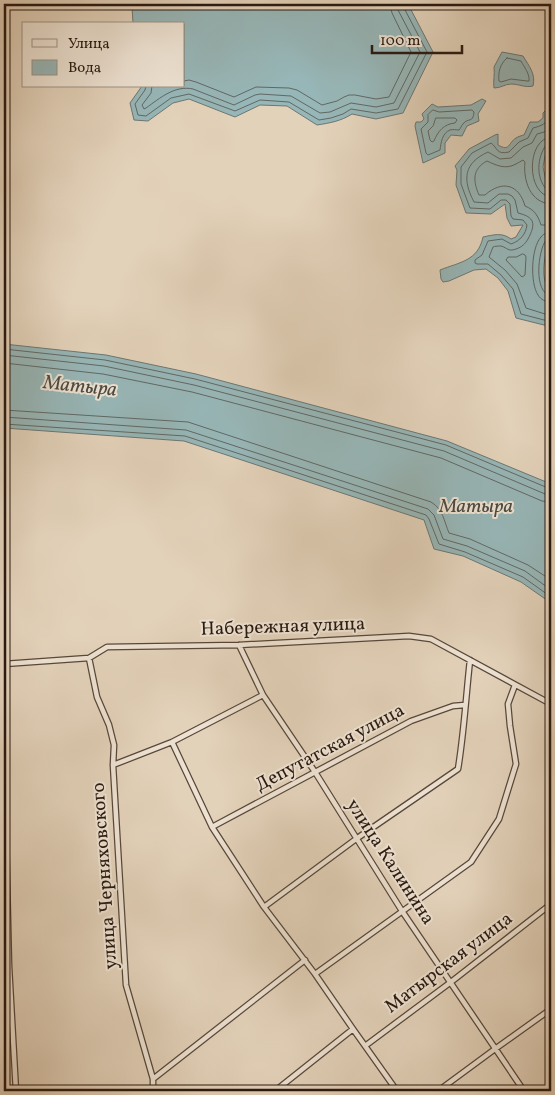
<svg xmlns="http://www.w3.org/2000/svg" width="555" height="1095" font-family="Vollkorn,serif">
<style>
.water{fill:#97b6b7;stroke:#6b7774}
.lines{fill:none;stroke-linecap:round;stroke-linejoin:round}
.shore{stroke:#606864;stroke-width:1}
.street-casing{stroke:#58473a;stroke-width:7}
.street{stroke:#ede2d2;stroke-width:4.5}
.labels{text-anchor:middle;dominant-baseline:central;stroke-width:4;stroke-linejoin:round;paint-order:stroke}
.street-label{font-size:19px;fill:#291910;stroke:#ede2d2}
.water-label{font-size:20px;font-style:italic;fill:#4a4842;stroke:#ede2d2}
</style>
<rect width="100%" height="100%" fill="#e3d2ba"/>
<filter id="stains"><feTurbulence type="fractalNoise" baseFrequency=".004" numOctaves="4"/><feColorMatrix values="0 0 0 0 .2 0 0 0 0 .09 0 0 0 0 .02 0 0 0 .5 -.17"/></filter>
<radialGradient id="worn" r=".72"><stop offset=".6" stop-color="#630" stop-opacity="0"/><stop offset="1" stop-color="#630" stop-opacity=".3"/></radialGradient>
<!-- water -->
<path class="water" d="M 125,4 L 408,4 L 433,52 L 403,113 L 376,119 L 352,114 C 341,121 330,123 317,125 L 287,106 L 260,105 L 235,117 L 189,99 L 173,103 L 148,121 L 134,120 L 130,103 L 142,86 L 184,86 L 184,24 L 132,24 L 133,23 L 132,7 Z
M 502,52 L 523,56 C 529,66 536,74 533,86 C 525,88 519,84 511,84 C 505,84 501,88 494,88 C 493,81 495,74 494,67 Z
M 482,99 L 486,101 L 478,114 L 479,121 L 467,126 L 462,136 L 451,135 L 445,143 L 445,153 L 423,163 L 415,126 L 416,122 L 421,122 L 424,119 L 422,114 L 432,104 L 438,107 L 471,105 Z
M 546,110 L 551,110 L 551,145 L 545,156 L 543,167 L 546,181 L 551,188 L 551,240 C 544,253 539,281 551,292 L 551,325 L 544,325 L 516,318 L 508,291 L 498,278 L 486,269 L 474,270 L 449,281 L 443,282 L 441,279 L 440,270 C 460,262 478,261 483,237 C 493,235 502,232 511,239 L 516,237 L 523,225 L 511,226 L 507,218 L 505,204 L 491,214 L 466,213 L 456,185 L 457,170 L 455,166 L 469,149 L 495,135 L 498,134 L 498,145 C 510,152 508,143 516,138 C 517,137 523,135 524,135 L 530,122 L 538,122 L 543,118 L 543,113 Z
M 4,344 L 106,355 L 196,374 L 447,441 L 551,484 L 551,603 L 521,582 L 463,556 L 434,549 L 424,520 L 184,441 L 4,428 Z"/>
<g class="lines">
<!-- shore -->
<path class="shore" d="M 507,58 L 521,61 C 524,67 530,74 529,81 L 527,81 L 511,79 L 501,82 L 499,81 C 498,72 500,64 507,58 Z
M 184,81 L 189,80 L 196,82 L 234,97 L 256,87 L 289,88 L 297,90 L 322,105 L 337,101 L 344,97 L 349,95 L 355,95 L 376,99 L 389,97 L 411,52 L 392,13 L 390,4
M 146,86 L 145,90 L 135,104 L 138,115 L 146,116 L 171,98 L 189,94 L 235,111 L 260,100 L 289,102 L 319,120 L 331,118 L 343,114 L 351,109 L 376,113 L 398,109 L 427,52 L 404,8 L 404,4
M 152,86 L 151,93 L 142,105 L 144,109 L 146,108 C 160,98 175,85 193,89 L 234,105 L 255,95 L 260,94 L 291,96 L 320,113 L 330,112 L 351,103 L 376,107 L 394,103 L 420,52 L 398,10 L 397,4
M 433,110 L 439,112 L 472,110 L 474,112 C 473,124 468,117 463,124 C 461,126 461,128 459,130 C 456,130 453,129 450,130 C 442,133 441,143 440,150 L 428,155 L 426,153 L 421,129 L 428,122 L 428,115 Z
M 551,115 L 549,116 C 547,124 541,126 533,128 L 528,138 L 519,142 L 509,152 C 496,155 498,148 491,143 L 472,153 L 461,167 L 461,184 L 470,208 L 490,209 L 501,200 L 506,200 L 510,204 L 511,216 L 513,219 L 523,220 L 527,225 C 526,234 520,241 511,244 L 502,239 L 488,241 L 482,255 L 475,260 L 475,263 L 477,264 L 488,264 L 501,275 L 513,289 L 521,314 L 544,320 L 551,320
M 436,118 L 455,118 L 457,120 L 455,123 C 444,124 438,131 434,141 L 432,142 L 430,140 L 428,131 L 433,126 Z
M 551,126 L 544,132 L 537,134 L 532,143 L 523,147 L 511,158 L 500,159 L 488,152 C 464,163 462,179 474,202 L 488,203 L 499,194 L 508,194 L 512,196 L 515,200 L 518,213 C 535,217 536,224 528,239 C 525,244 522,247 516,249 C 508,252 508,248 501,246 C 500,246 494,246 493,247 L 489,257 L 505,270 L 517,284 L 526,308 L 545,314 L 551,314
M 551,137 C 526,139 526,195 551,197
M 551,144 L 546,145 C 537,158 536,177 546,189 L 551,190
M 551,204 C 530,203 523,180 525,162 L 523,160 C 521,161 518,163 516,164 C 505,170 496,165 487,161 C 472,169 473,181 479,195 L 485,195 C 502,180 519,184 525,206 C 535,210 538,216 541,225 L 551,225
M 551,232 C 547,233 544,233 541,237 C 531,248 530,283 538,295 C 541,300 546,302 551,302
M 551,239 L 546,240 C 538,251 533,293 551,296
M 523,254 L 525,255 L 526,257 L 525,275 L 522,277 L 506,260 L 508,257 L 516,257 Z
M 4,349 L 105,360 L 195,379 L 446,445 L 548,488 L 551,488
M 4,355 L 104,366 L 194,385 L 444,451 L 545,494 L 551,495
M 4,363 L 103,374 L 192,392 L 441,458 L 542,501 L 551,502
M 4,410 L 188,422 L 431,502 C 443,509 444,521 449,533 L 470,539 L 528,565 L 551,580
M 4,417 L 186,430 L 428,509 L 434,515 L 443,539 L 467,546 L 525,571 L 551,590
M 4,424 L 185,436 L 426,515 L 429,519 L 439,544 L 465,552 L 523,577 L 551,597"/>
<defs>
<path id="street" d="M 239,645 L 263,695 L 315,772 L 402,911 L 524,1091
M 89,658 L 97,697 L 109,725 L 114,745 L 113,765 L 126,985 L 153,1079 L 153,1091
M 4,664 L 89,658 L 107,647 L 239,645 L 409,636 L 431,639 L 551,704
M 172,742 L 212,827 L 264,907 L 315,974 L 353,1029 L 397,1091
M 4,746 L 9,966 L 16,1091
M 113,765 L 172,742 L 263,695
M 212,827 L 411,721 L 453,706 L 465,705
M 264,907 L 356,839 L 458,769 C 464,733 466,696 470,660
M 315,974 L 471,862 L 499,819 L 516,764 L 510,726 L 508,704 L 515,685
M 365,1046 L 451,982 L 551,904
M 153,1079 L 305,960
M 275,1091 L 353,1029
M 438,1091 L 495,1049 L 551,1009"/>
</defs>
<!-- street casing -->
<use href="#street" class="street-casing"/>
<!-- street -->
<use href="#street" class="street"/>
</g>
<g class="labels">
<!-- street labels -->
<g class="street-label">
<text transform="translate(283 627) rotate(-2)">Набережная улица</text>
<text transform="translate(330 748) rotate(-28)">Депутатская улица</text>
<text transform="translate(390 862) rotate(57)">улица Калинина</text>
<text transform="translate(105 876) rotate(-94)">улица Черняховского</text>
<text transform="translate(449 963) rotate(-37)">Матырская улица</text>
</g>
<!-- water labels -->
<g class="water-label">
<text transform="translate(80 387) rotate(6)">Матыра</text>
<text x="476" y="507">Матыра</text>
</g>
</g>
<!-- margin -->
<rect width="555" height="1095" fill="none" stroke="#e3d2ba" stroke-width="20"/>
<rect x="5" y="5" width="545" height="1085" fill="none" stroke="#291910" stroke-width="2.5"/>
<rect x="10" y="10" width="535" height="1075" fill="none" stroke="#291910"/>
<!-- legend -->
<rect x="22" y="22" width="162" height="65" fill="#ede2d2" stroke="#9f9284"/>
<rect x="32" y="39" width="25" height="8" fill="#ede2d2" stroke="#9f9284"/>
<text x="68" y="48" font-size="15" fill="#291910">Улица</text>
<rect x="32" y="60" width="25" height="15" fill="#97b6b7" stroke="#9f9284"/>
<text x="68" y="72" font-size="15" fill="#291910">Вода</text>
<!-- scale -->
<path d="M372 45v8h90v-8" fill="none" stroke="#291910" stroke-width="2.5"/>
<text x="380" y="45" font-size="15" fill="#291910" stroke="#ede2d2" stroke-width="4" paint-order="stroke">100 m</text>
<rect width="100%" height="100%" filter="url(#stains)"/>
<rect width="100%" height="100%" fill="url(#worn)"/>
</svg>
